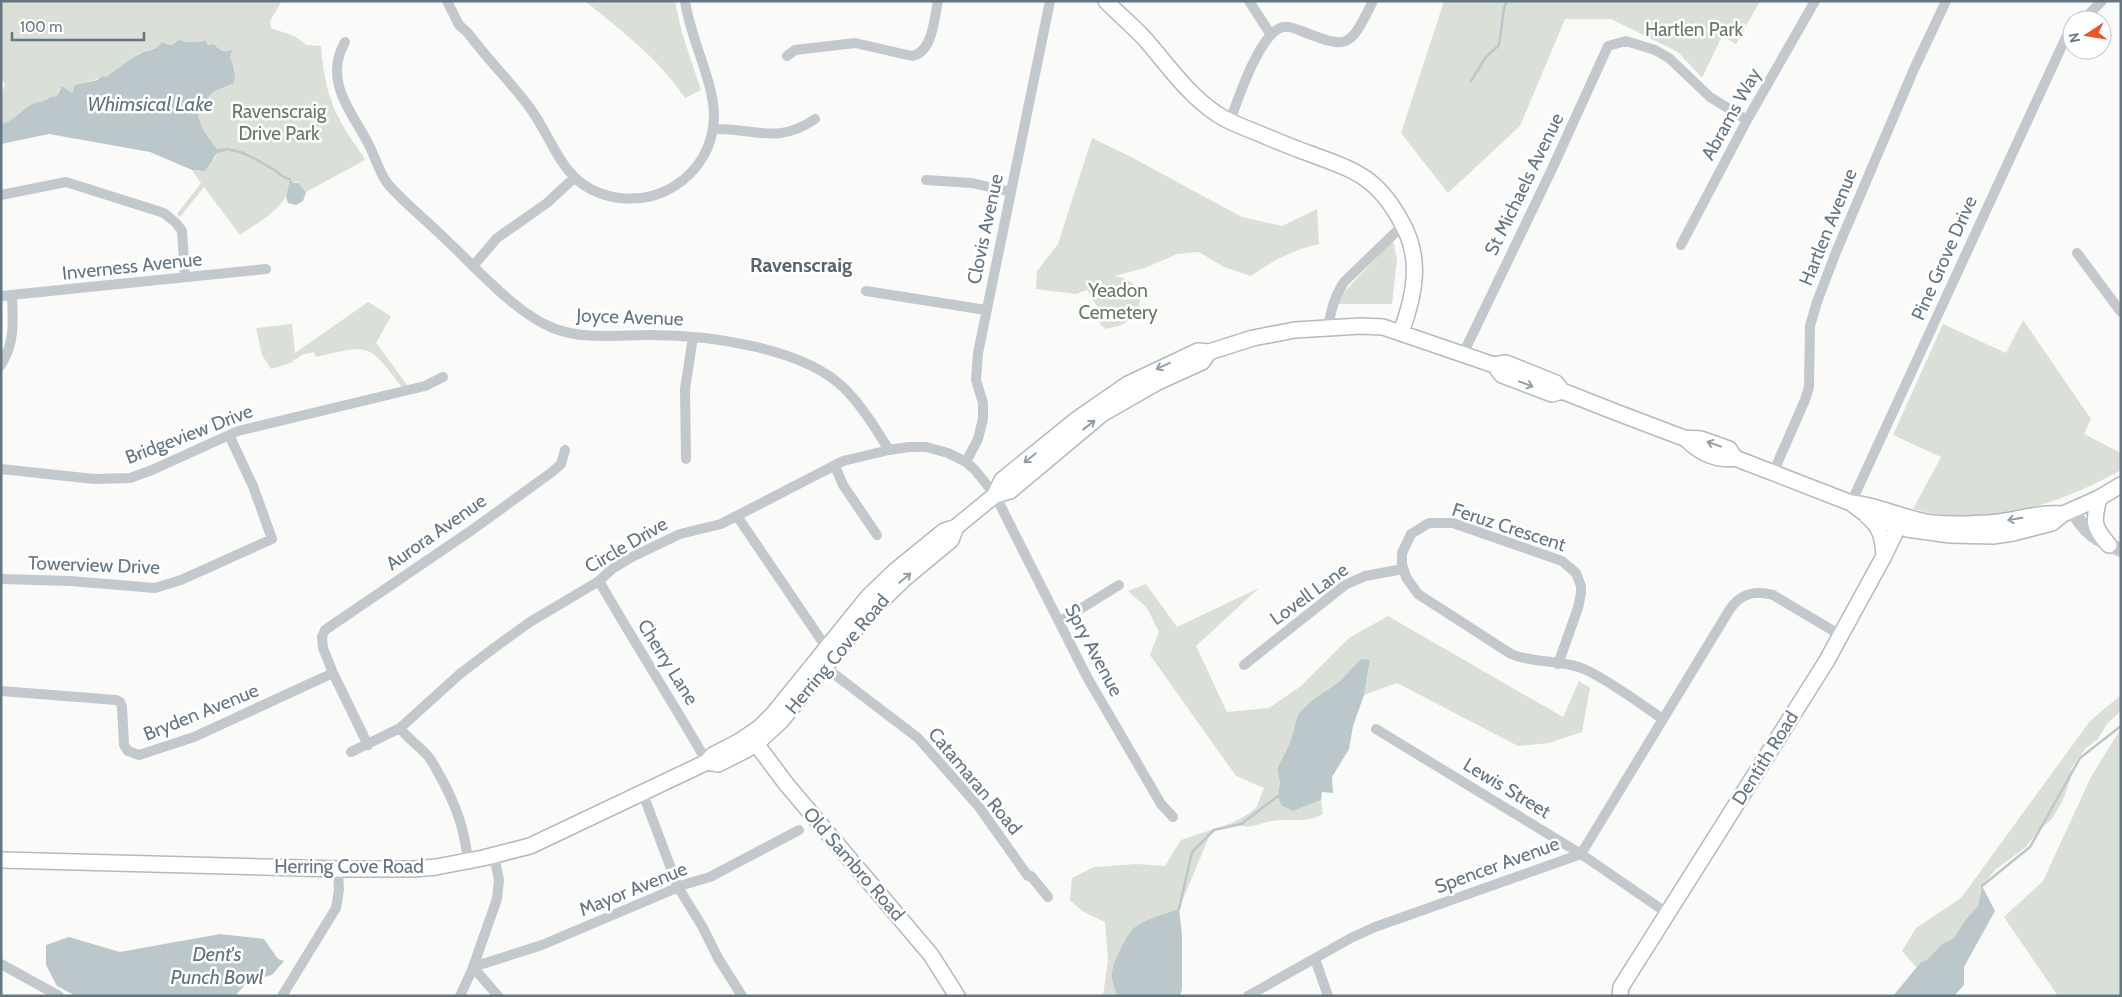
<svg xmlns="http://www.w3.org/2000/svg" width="2122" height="997" font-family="Cabin,sans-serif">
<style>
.green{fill:#dadfd7}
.water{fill:#bbc7cb}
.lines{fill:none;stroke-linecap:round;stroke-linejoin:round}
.stream{stroke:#bbc7cb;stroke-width:2.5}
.secondary-casing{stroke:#b3babf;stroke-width:18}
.minor{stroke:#c3c8cc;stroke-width:10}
.tertiary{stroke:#c3c8cc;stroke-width:14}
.secondary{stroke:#fff;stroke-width:15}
.oneway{stroke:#939fa8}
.labels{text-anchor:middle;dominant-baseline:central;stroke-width:5;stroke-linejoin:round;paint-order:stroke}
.park-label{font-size:19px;fill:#687a64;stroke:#fff}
.street-label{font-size:19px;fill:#657683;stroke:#fff}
.water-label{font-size:20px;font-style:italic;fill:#60757c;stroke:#fff}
.neighbourhood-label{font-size:20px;font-weight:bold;fill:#57646e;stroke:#fff}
</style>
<rect width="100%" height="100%" fill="#fafaf8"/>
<!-- green -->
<path class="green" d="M 1,1 L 282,1 L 270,21 L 271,28 L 294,36 L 307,45 L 321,46 C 323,73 328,100 342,124 C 349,137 358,147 365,160 L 306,192 L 297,182 L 293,183 L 290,179 C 290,207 261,220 240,235 L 204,187 L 180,217 L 177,214 L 201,183 L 192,170 L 199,171 L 215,158 L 217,153 L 229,149 L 217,149 C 207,134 195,123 198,105 L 213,92 L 232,85 L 235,69 L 230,59 L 230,50 L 222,51 L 213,44 L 208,45 L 206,41 L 174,42 L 170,45 L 163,42 C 157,50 148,49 139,53 C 134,56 111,73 107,77 L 102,76 C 92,83 76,81 72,93 L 60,88 L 57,96 L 50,97 C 45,102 38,101 32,104 C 21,110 14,121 1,124 L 1,91 L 3,90 L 5,83 L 1,80 Z
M 585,1 L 675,1 L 682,33 L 701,90 L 685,98 C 659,59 621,30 585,1 Z
M 1444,1 L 1760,1 L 1736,44 L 1722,36 L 1702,78 L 1678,52 L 1611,19 L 1565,19 L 1520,126 L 1448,193 L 1401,133 Z
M 1092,138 L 1131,157 L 1242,217 L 1282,226 L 1317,209 L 1319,244 C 1292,250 1274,260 1251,276 L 1224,267 L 1199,252 L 1177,254 L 1145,268 L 1114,276 C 1116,277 1122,277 1125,279 C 1147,289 1143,311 1125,323 C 1120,326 1112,327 1106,329 L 1100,324 L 1100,311 L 1087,290 L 1076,294 L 1036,289 L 1037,271 L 1058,244 Z
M 1393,240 L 1397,259 L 1392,304 L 1333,304 Z
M 368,302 L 391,316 L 376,343 L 408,386 L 402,387 C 368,343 370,344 316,357 L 314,352 L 302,355 L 295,360 L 293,359 L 293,362 L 271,369 L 262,355 L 256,328 L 292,324 L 295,353 Z
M 2023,320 L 2091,419 L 2084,434 L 2121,453 L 2121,470 C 2059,505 1985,529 1913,509 L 1941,457 L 1893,435 L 1943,324 L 2006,353 Z
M 1146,584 L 1177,627 L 1259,588 L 1196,646 L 1227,712 L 1269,708 L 1301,686 L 1349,638 L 1388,616 L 1563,717 L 1579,681 L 1590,688 L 1582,732 L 1549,743 L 1518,746 L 1397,683 L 1364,695 L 1370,661 L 1361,659 L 1339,682 L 1298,714 L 1290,743 L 1277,769 L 1280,782 L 1278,796 L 1293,811 L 1321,800 L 1323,814 C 1306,824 1289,818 1272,821 C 1259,823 1249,830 1237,824 L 1211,832 L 1179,909 C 1164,914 1148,918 1135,927 C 1127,932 1112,964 1112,973 C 1111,981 1115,988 1117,996 L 1103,996 L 1108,959 L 1105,922 L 1082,911 L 1070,900 L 1072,878 L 1094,867 L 1137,864 L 1165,866 L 1181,840 L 1232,823 L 1245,816 L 1256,808 L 1264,788 L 1236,776 L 1150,655 L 1159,632 L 1147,608 L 1128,591 Z
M 2121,695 L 2121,711 L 2107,724 L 2098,739 L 2086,748 L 2071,768 L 2071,777 L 2064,798 L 2052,819 L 2038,831 L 2026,847 L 1995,870 L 1982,886 L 1978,906 L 1966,919 L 1954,938 L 1942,944 L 1927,960 L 1916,967 L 1902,951 L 1916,928 L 1961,898 L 2090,721 Z
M 2121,728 L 2121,996 L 2058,996 L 2004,917 L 2043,881 L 2091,777 Z"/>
<!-- water -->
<path class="water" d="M 180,40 L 186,42 L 206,41 L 208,45 L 213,44 L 222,51 L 232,50 L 230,57 C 234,68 237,73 233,84 L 213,92 L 198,108 C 197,125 207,135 217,149 L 228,148 L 230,150 L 217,153 L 205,171 L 192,170 L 150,152 L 49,134 L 1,144 L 1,124 C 14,121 21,110 32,104 C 38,101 46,102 50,97 L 57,96 L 62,86 L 72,93 L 75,85 L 97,80 L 102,76 L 107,77 C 111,73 134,56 139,54 C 147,49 157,51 162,42 L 170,45 Z
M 290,179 L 293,183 L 298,183 L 306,192 L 303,201 L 296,205 L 288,203 L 286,198 Z
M 1361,659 L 1370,660 L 1364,695 L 1353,726 L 1349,749 L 1332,777 L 1333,793 L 1322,792 L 1321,800 L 1293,811 L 1281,805 L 1278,796 L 1280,782 L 1277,769 L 1290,743 L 1298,714 L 1313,700 L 1339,682 Z
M 1982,886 L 1995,911 L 1964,967 L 1964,985 L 1954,996 L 1893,996 L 1921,962 L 1927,960 L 1942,944 L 1954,938 L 1966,919 L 1978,906 Z
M 1179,909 L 1182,935 L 1182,989 L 1180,996 L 1117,996 C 1115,988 1111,981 1112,973 C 1112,964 1127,932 1135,927 C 1148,918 1164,914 1179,909 Z
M 220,934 L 264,939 L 278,959 L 284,961 L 272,975 L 248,981 L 235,996 L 76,996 L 57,986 L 46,965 L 46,945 L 69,937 L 120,952 Z"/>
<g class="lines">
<!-- stream -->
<path class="stream" d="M 1471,81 L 1486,57 L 1499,45 L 1504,8 L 1507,1
M 230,150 C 244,151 260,162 273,169 C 279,173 282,178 290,179
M 1982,886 L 2030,847 L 2080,758 L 2121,726
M 1179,909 L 1192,852 L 1214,830 L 1241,824 L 1278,796"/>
<defs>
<path id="secondary" d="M 1106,1 C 1118,14 1132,25 1144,38 C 1168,65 1187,94 1217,114 C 1227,121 1238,125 1248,129 C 1268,137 1288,146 1308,153 C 1354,170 1377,176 1402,223 C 1422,258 1415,295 1401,332
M 1494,365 L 1502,375 L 1552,394 L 1562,391
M 1687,440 C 1700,453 1717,461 1735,458 L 1851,503 C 1880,505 1905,520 1933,523 C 1954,525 1977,524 1999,522 C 2020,519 2041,512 2063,514
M 995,495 L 1010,491 L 1102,414 L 1158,382 L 1202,362 L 1209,352
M 2099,498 C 2093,522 2093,527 2109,545
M 1851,503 L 1867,515 L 1907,529 L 1950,535 L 1993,536 L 2013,533 L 2052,523 L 2063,514 L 2099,498 L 2121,485
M 1867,516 C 1881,527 1883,539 1884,556
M 751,737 L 787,785 L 931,955 L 957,996
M 707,762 L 718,764 L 746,750 L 756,744 L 781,721 L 867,615 L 904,579 L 951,540 L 956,527
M 1,860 L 338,869 L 414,869 L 436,867 L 483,858 L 530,846 L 707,762 L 713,755 L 740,741 L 759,728 L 774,713 L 868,597 L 896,570 L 944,531 L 956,527 L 995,495 L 1002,480 L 1076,420 L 1128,384 L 1198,351 L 1209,352 L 1253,338 L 1295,330 L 1361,326 L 1383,327 L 1494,365 L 1506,363 L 1556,383 L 1562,391 L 1618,413 L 1684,438 L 1701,439 L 1729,449 L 1735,458
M 1620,996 L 1621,987 L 1826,662 L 1884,556 L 1903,516"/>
</defs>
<!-- secondary casing -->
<use href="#secondary" class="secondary-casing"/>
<!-- minor -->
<path class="minor" d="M 447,1 L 459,25 L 468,33 C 487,59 511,82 530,108 C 558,147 563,190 619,198 C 638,200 657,197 673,187 C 698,172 713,147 714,118 C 715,84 690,38 685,1
M 1249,1 L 1271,35
M 2083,20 L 2102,1
M 345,42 C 323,80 351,111 368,143 C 375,156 379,173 388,184 C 403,202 423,217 440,234 C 472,263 513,312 553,328 C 582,340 619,335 650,335 C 707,335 802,347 844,388 C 862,406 876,429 889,450
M 787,56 L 795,50 L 855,43 L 912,56 C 933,52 934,19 938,1
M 1230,121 C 1238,99 1258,38 1280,28 C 1286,25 1293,28 1299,30 C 1349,50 1349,49 1373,1
M 713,129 C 753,127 776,146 815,119
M 926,180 L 972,183 L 1011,192
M 1,195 L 66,182 L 164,213 L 176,223 L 182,231 L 185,277
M 1681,245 L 1747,120 L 1815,1
M 2077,253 L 2121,312
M 474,265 L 497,238 L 547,203 L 574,178
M 866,291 L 986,310
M 1,296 L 266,269
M 1328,328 C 1331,311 1334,297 1344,282 L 1403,225
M 1463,354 L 1552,169 L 1608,46 L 1626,41 L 1655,50 L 1669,58 L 1710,97 L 1747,120
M 1,365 C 15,343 13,321 12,297
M 686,459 L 685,389 L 693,337
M 966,462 L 978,439 L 983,419 L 983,403 L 976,380 L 978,353 L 1050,1
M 835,466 L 843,485 L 877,535
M 1,469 L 94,479 L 130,478 L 152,470 L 238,431 L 425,386 L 443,377
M 1773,473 L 1805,400 L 1809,387 L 1810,326 L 1817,302 L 1836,252 L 1914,69 L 1946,1
M 1851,503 L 2067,35 L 2072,30
M 737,516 L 826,647
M 1,579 L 70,581 L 155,588 L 181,580 L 272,539 L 253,486 L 229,435
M 599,581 C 634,642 672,701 707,762
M 1059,622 L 1119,585
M 821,664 L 918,738 L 979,807 L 1028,876 L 1031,876 L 1048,897
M 1558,664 L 1578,608 L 1581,593 L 1581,586 L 1576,573 L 1562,561 L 1453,523 L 1429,523 L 1411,534 L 1402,553 L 1402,564 L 1406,577 L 1418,594 L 1511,654 C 1534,664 1561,659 1584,669 C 1609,680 1639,703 1663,719
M 1244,665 L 1345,585 L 1365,576 L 1403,569
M 1,691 L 116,700 L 120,702 L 122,707 L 124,745 L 128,751 L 139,755 L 194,737 L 333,673
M 400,728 C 409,740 416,743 425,753 C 432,759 435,768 440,776 C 456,805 464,827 468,861
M 1376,729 L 1581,854 L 1667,913
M 368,745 L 333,673 L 323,648 L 322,637 L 325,630 L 472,530 L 552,472 L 561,464 L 565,450
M 351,752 L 400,728 L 461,673 L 494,648 L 530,622 L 599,581 L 612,569 L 632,557 L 680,534 L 721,524 L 843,461 L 889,450 L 909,447 L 926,447 L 948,453 L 966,462 L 975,470 L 995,495 L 1087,677 L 1161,804 L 1173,817
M 643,794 L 678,887 L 702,926 L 718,958 L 742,996
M 1315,959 L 1328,996
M 1,964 L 59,996
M 473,967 L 542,945 L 686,884 L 710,877 L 799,830
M 473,967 L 498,996
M 282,996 L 336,908 L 339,890 L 338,869
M 460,996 L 472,970 L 497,899 L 499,880 L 494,855
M 1248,996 L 1351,938 L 1375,927 L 1581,854 L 1730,609 C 1741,593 1755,590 1773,595 L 1842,636"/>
<!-- tertiary -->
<path class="tertiary" d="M 2073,510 C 2083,532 2099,541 2121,550"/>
<!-- secondary -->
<use href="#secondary" class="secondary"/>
</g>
<!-- one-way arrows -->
<defs><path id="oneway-shaft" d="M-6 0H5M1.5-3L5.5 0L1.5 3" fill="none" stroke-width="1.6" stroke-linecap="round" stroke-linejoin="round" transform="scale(1.25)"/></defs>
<g class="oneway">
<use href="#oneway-shaft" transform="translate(1163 366) rotate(155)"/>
<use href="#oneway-shaft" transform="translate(1526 384) rotate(21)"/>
<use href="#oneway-shaft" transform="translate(1089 425) rotate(-38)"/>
<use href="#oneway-shaft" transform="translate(1714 444) rotate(-160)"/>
<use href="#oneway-shaft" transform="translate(1030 458) rotate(141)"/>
<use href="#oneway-shaft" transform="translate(2015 519) rotate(170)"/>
<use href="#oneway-shaft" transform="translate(905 578) rotate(-40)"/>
</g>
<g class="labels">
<!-- park labels -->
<g class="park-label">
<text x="1694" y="29">Hartlen Park</text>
<text x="279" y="111">Ravenscraig<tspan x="279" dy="22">Drive Park</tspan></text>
<text x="1118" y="290">Yeadon<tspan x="1118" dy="22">Cemetery</tspan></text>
</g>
<!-- street labels -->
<g class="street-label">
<text transform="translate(1731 114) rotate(-61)">Abrams Way</text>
<text transform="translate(1524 184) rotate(-64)">St Michaels Avenue</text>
<text transform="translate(1828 227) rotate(-68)">Hartlen Avenue</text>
<text transform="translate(985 229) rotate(-78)">Clovis Avenue</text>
<text transform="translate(1944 258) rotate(-66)">Pine Grove Drive</text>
<text transform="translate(132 266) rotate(-6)">Inverness Avenue</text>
<text transform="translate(630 317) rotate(2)">Joyce Avenue</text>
<text transform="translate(189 434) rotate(-21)">Bridgeview Drive</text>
<text transform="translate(1509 527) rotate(18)">Feruz Crescent</text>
<text transform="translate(436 532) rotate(-35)">Aurora Avenue</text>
<text transform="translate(626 545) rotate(-30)">Circle Drive</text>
<text transform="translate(94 565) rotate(2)">Towerview Drive</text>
<text transform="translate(1309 594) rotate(-36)">Lovell Lane</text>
<text transform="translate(1094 650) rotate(62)">Spry Avenue</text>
<text transform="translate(837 654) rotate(-50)">Herring Cove Road</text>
<text transform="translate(668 662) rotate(58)">Cherry Lane</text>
<text transform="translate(201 712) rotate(-22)">Bryden Avenue</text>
<text transform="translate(1765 758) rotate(-58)">Dentith Road</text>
<text transform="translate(975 781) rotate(50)">Catamaran Road</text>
<text transform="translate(1507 788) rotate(31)">Lewis Street</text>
<text transform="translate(854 864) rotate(49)">Old Sambro Road</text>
<text transform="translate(1497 865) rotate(-20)">Spencer Avenue</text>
<text x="349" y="866">Herring Cove Road</text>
<text transform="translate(633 889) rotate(-22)">Mayor Avenue</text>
</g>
<!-- water labels -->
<g class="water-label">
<text x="150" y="104">Whimsical Lake</text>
<text x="217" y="954">Dent's<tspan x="217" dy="23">Punch Bowl</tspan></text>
</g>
<!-- neighbourhood labels -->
<g class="neighbourhood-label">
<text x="801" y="265">Ravenscraig</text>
</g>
</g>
<!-- border -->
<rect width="2122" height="997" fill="none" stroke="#657683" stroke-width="5"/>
<!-- north arrow -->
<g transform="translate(2087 35) rotate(258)"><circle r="24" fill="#ffffff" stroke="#c1c8cd"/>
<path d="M0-4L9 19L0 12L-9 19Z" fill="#e4572e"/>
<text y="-8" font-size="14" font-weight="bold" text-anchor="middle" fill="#657683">N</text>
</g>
<!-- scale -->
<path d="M12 32v8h132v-8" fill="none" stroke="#657683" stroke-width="2.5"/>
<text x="20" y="32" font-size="15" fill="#657683" stroke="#ffffff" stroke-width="4" paint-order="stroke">100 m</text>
</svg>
